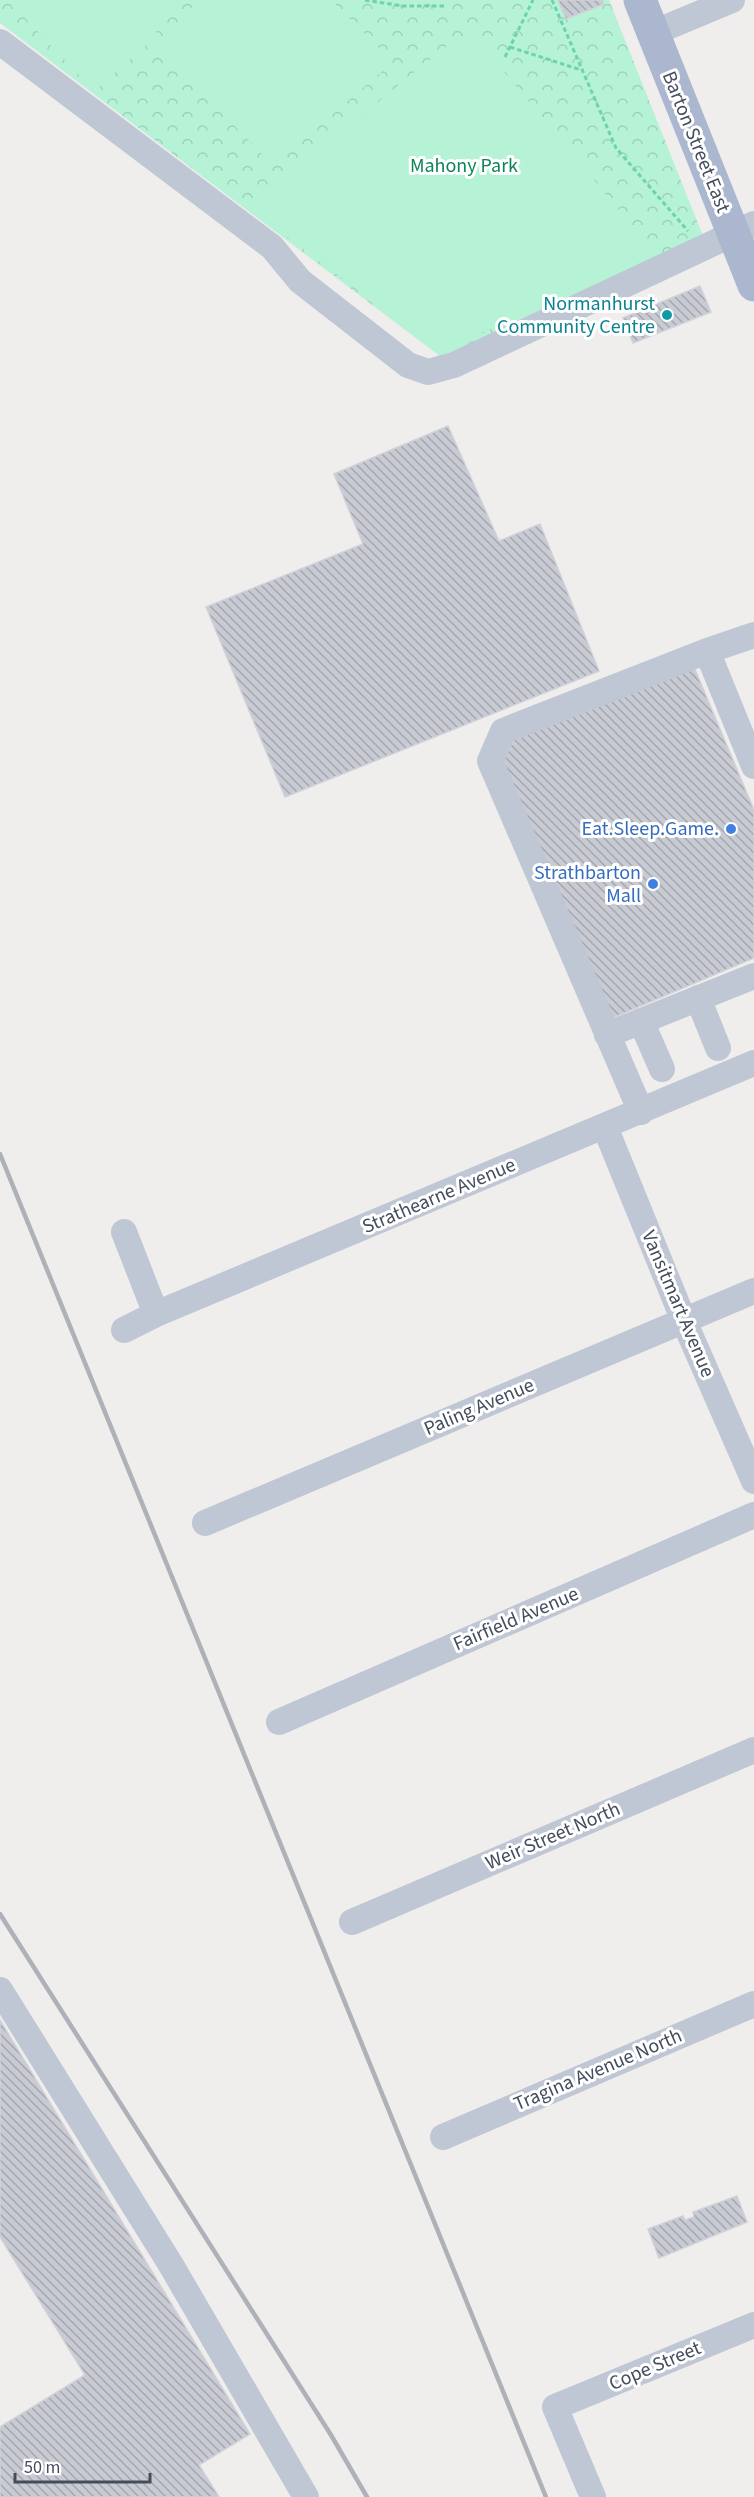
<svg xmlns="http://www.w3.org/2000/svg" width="754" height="2497" font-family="'Source Sans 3',sans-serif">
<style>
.park{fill:url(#park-crowns)}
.garden{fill:#b6f2d6}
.building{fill:url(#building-back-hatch);stroke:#d0d1d9;stroke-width:1.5}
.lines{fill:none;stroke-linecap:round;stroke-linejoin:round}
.path{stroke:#6cd3af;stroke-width:3;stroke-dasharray:4.5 3;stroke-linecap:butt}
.minor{stroke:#bfc7d4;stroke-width:26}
.major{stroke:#aab7cf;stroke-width:33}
.rail{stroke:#aeb1b8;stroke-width:4.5}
.culture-dot{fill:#0f9aa8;stroke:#fff;stroke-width:2}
.shop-dot{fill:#3f7fe0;stroke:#fff;stroke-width:2}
.labels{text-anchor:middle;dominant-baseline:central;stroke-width:6;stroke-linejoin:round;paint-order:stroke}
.street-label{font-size:20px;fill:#444d5c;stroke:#fff}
.park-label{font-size:20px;fill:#0f835a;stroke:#fff}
.culture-label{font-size:20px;fill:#0d838f;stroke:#fff;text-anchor:end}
.shop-label{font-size:20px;fill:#366cbe;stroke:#fff;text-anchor:end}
</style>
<defs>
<pattern id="park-crowns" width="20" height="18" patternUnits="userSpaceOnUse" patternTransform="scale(1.5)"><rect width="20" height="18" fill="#b6f2d6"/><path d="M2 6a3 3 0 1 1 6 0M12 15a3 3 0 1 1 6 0" fill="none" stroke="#9ed1ba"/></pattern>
<pattern id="building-back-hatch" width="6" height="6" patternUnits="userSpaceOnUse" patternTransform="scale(1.5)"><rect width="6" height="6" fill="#c8cbd3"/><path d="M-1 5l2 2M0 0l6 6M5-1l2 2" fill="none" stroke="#a4a7ae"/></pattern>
</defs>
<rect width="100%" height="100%" fill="#f0eded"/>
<!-- park -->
<path class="park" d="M 0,0 L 609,0 L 705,241 L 441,357 L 0,23 Z"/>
<!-- garden -->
<path class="garden" d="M 8,0 L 175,0 L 152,40 L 94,91 Z
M 201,0 L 331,0 L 393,62 L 280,160 L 269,161 L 158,48 L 182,16 Z
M 458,37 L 475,37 L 659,258 L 438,351 L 248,207 Z"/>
<!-- building -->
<path class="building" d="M 558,0 L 602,0 L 604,4 L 566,19 Z
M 700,286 L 711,312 L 633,343 L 623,318 Z
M 448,426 L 499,541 L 540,524 L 599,671 L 285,797 L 206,607 L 363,544 L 334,474 Z
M 694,667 L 754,810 L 754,958 L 610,1019 L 502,764 L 513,740 Z
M 0,2020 L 250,2434 L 199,2465 L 219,2497 L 0,2497 L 0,2427 L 85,2375 L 0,2237 Z
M 737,2196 L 747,2222 L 659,2258 L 648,2229 L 683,2216 L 685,2220 L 694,2217 L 693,2212 Z"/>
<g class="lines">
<!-- path -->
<path class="path" d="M 365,0 L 402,6 L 445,6
M 552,0 L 616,148 L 688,231
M 510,47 L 581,70
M 505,57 L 533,0"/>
<!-- minor -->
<path class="minor" d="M 653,33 L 732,0
M 0,42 L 272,247 L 300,281 L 408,365 L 428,372 L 454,365 L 754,224
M 754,635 L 707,651 L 754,766
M 698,998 L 718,1048
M 641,1021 L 662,1069
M 607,1035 L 754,976
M 641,1112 L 490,761 L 503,731 L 707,651
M 605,1127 L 684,1321 L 754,1481
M 124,1232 L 156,1314
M 124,1330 L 156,1314 L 754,1063
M 205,1523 L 754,1291
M 279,1722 L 754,1515
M 352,1922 L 754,1750
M 0,1990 L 171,2265 L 306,2497
M 443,2137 L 754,2004
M 593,2497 L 555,2407 L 754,2325"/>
<!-- major -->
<path class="major" d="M 640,0 L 754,285"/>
<!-- rail -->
<path class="rail" d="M 0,1154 L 546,2497
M 0,1914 L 331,2435 L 367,2497"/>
</g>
<!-- markers -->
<circle class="culture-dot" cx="667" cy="315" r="6"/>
<g class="shop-dot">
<circle cx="731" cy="829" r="6"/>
<circle cx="653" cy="884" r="6"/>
</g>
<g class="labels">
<!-- street labels -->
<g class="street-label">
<text transform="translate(696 142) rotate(68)">Barton Street East</text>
<text transform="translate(439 1196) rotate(-23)">Strathearne Avenue</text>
<text transform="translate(678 1304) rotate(67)">Vansitmart Avenue</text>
<text transform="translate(479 1407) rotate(-23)">Paling Avenue</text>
<text transform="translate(516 1619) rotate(-23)">Fairfield Avenue</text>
<text transform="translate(553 1836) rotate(-23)">Weir Street North</text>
<text transform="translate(598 2070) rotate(-23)">Tragina Avenue North</text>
<text transform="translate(655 2366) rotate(-23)">Cope Street</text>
</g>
<!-- park labels -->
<g class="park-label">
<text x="464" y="166">Mahony Park</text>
</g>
<!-- culture labels -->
<g class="culture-label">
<text x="655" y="304">Normanhurst<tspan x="655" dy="23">Community Centre</tspan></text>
</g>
<!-- shop labels -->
<g class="shop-label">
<text x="719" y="829">Eat.Sleep.Game.</text>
<text x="641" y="873">Strathbarton<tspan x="641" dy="23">Mall</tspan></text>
</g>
</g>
<!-- scale -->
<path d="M15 2473v9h135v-9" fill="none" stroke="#444d5c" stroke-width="3"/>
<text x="24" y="2473" font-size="18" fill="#444d5c" stroke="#ffffff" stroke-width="4.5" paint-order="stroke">50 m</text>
</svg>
